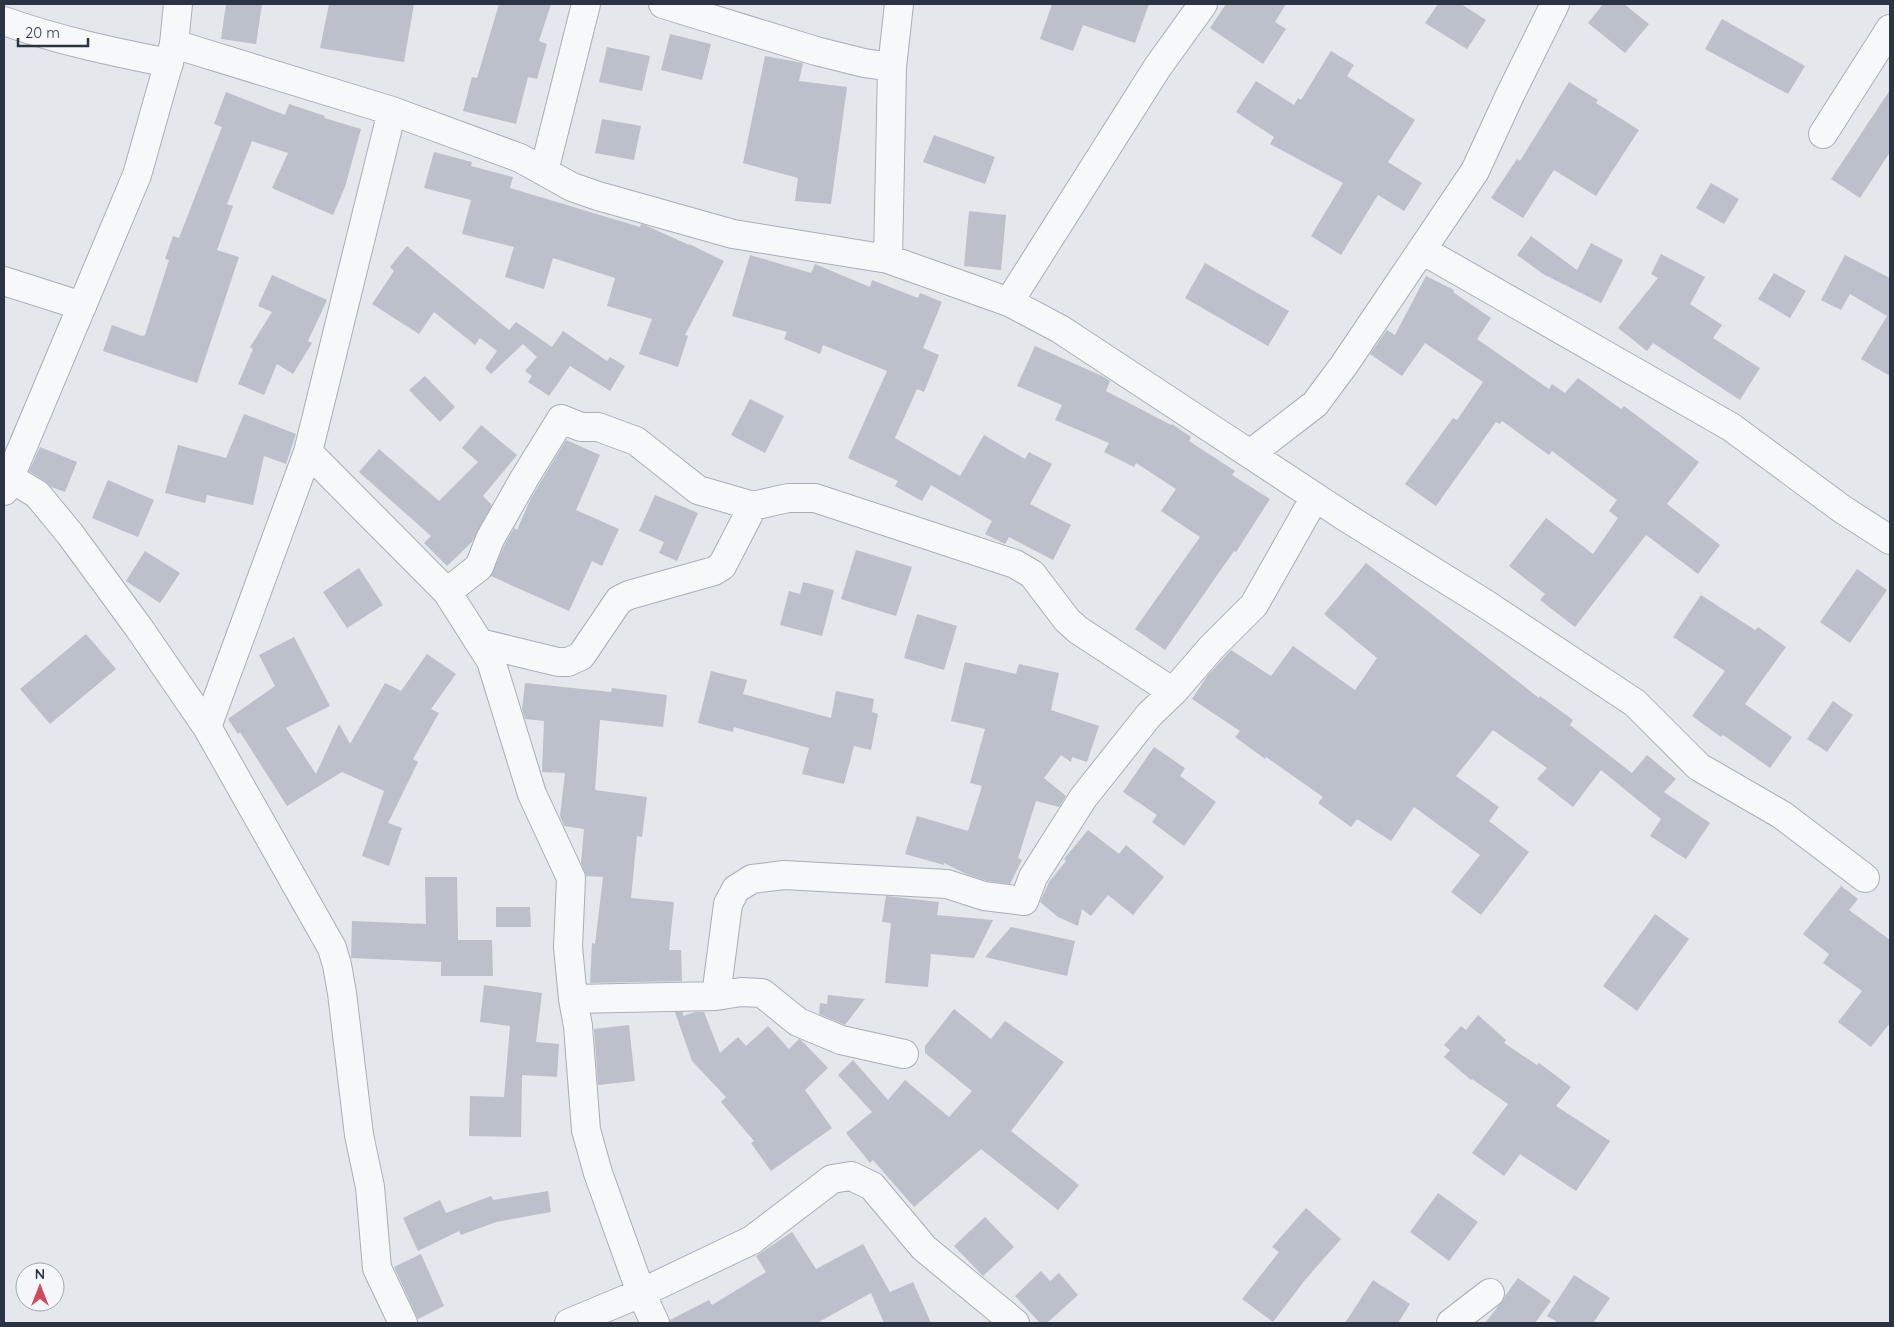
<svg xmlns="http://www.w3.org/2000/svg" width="1894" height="1327" font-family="Quicksand,sans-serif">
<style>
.building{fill:#bbc0ca}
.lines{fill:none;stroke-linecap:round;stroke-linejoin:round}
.minor-casing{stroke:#a9aeb7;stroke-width:30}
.tertiary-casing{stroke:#a9aeb7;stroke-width:30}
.minor{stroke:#f7f8fa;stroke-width:28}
.tertiary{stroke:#f7f8fa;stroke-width:28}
</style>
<rect width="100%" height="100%" fill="#e4e7ec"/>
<!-- building -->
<path class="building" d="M 226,4 L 262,4 L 256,44 L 221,39 Z
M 329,4 L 414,4 L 404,62 L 320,48 Z
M 499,4 L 551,4 L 539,41 L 547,44 L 537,79 L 528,77 L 516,124 L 463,111 L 472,77 L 477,78 Z
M 1052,4 L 1149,4 L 1135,43 L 1083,25 L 1073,51 L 1040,39 Z
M 1226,4 L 1286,4 L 1275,22 L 1286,29 L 1263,64 L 1210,28 Z
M 1438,4 L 1461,4 L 1486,20 L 1467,49 L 1425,23 Z
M 1603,4 L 1624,4 L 1649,24 L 1625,53 L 1588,23 Z
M 1722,19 L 1805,66 L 1788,94 L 1705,49 Z
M 670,34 L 711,44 L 702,80 L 661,70 Z
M 607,47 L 650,56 L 642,91 L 599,82 Z
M 1331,51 L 1354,65 L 1347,76 L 1415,120 L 1388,162 L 1422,183 L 1404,211 L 1378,195 L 1341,255 L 1311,236 L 1343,183 L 1270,144 L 1274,137 L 1236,112 L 1256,81 L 1294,105 L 1298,98 L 1301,100 Z
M 765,56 L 803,63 L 799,81 L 847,87 L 831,204 L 795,201 L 798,178 L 743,163 Z
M 1569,82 L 1598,100 L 1596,103 L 1639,130 L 1596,196 L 1554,170 L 1523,218 L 1491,198 L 1517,159 L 1520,161 Z
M 1890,90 L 1890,152 L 1860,198 L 1831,179 Z
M 226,92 L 285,115 L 289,104 L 325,116 L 324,118 L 361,129 L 345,187 L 333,215 L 272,188 L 288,153 L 252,141 L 227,204 L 233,206 L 217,250 L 239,257 L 197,383 L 103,351 L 112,325 L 142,336 L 145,335 L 169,260 L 165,259 L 173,236 L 179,238 L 222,127 L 214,124 Z
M 602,119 L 641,126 L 634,160 L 595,153 Z
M 934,135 L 995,157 L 985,184 L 923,162 Z
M 434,152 L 472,162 L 471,166 L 513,177 L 510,188 L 640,227 L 641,224 L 647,226 L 689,245 L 689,244 L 724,261 L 685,335 L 688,336 L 678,367 L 639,354 L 652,319 L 607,306 L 615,278 L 553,258 L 544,289 L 505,277 L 514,247 L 462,234 L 471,200 L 424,188 Z
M 1711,183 L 1739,199 L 1724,224 L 1696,208 Z
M 969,211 L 1006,215 L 1001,270 L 964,266 Z
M 1531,236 L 1577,270 L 1591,243 L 1623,260 L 1601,303 L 1543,274 L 1517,255 Z
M 407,246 L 509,330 L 516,322 L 552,347 L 563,331 L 607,361 L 610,357 L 625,366 L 610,391 L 570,366 L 549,396 L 528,382 L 532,376 L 525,371 L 537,357 L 523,344 L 491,374 L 485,368 L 497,351 L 480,338 L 475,345 L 434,312 L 419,334 L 372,304 L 394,271 L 390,267 Z
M 1661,254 L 1705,277 L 1690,304 L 1722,325 L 1713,338 L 1760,368 L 1740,400 L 1653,343 L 1647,351 L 1618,328 L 1658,278 L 1651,274 Z
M 750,255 L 811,273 L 815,264 L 870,287 L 872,280 L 918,298 L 920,293 L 942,302 L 923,348 L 939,355 L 924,392 L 917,389 L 895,438 L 960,476 L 984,435 L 1025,459 L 1029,452 L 1052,464 L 1030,504 L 1071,525 L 1053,560 L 1009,537 L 1005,544 L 985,534 L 992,521 L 931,485 L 922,501 L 895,486 L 898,481 L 848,458 L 887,371 L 823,345 L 820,354 L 784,339 L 787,332 L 732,316 Z
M 1845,255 L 1890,278 L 1890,376 L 1861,359 L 1887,316 L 1850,294 L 1841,310 L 1821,300 Z
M 1205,263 L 1289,311 L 1268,346 L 1185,298 Z
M 1774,273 L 1806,291 L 1790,318 L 1758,299 Z
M 272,275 L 327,300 L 308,341 L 312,343 L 293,374 L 277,364 L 264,395 L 238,384 L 253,349 L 250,347 L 272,312 L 258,306 Z
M 1426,276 L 1454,290 L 1453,292 L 1491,318 L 1477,339 L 1549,389 L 1552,384 L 1565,393 L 1578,378 L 1621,409 L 1624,406 L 1699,462 L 1667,504 L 1720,545 L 1698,574 L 1646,535 L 1575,627 L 1540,600 L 1545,594 L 1509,566 L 1546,518 L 1593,554 L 1618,518 L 1609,511 L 1617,500 L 1552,451 L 1549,455 L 1502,421 L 1500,424 L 1496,422 L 1436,506 L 1405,484 L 1453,418 L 1457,420 L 1483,382 L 1425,343 L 1402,376 L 1370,354 L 1387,330 L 1395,335 Z
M 1035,346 L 1102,376 L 1110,381 L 1106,391 L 1171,425 L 1172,424 L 1191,437 L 1189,441 L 1235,471 L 1232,475 L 1270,499 L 1236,552 L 1234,551 L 1165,650 L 1135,629 L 1200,537 L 1161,511 L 1176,489 L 1136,463 L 1134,467 L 1104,452 L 1109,443 L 1055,420 L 1062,405 L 1017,386 Z
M 425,376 L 455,407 L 440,422 L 409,390 Z
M 750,399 L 784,416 L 765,453 L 731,435 Z
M 244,414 L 296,434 L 286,464 L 264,456 L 253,505 L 207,495 L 205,503 L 165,493 L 178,445 L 226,458 Z
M 481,425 L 517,455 L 483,496 L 492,505 L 472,542 L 447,566 L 424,543 L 431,536 L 359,472 L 379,449 L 439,501 L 478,462 L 462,448 Z
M 566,440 L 600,455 L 576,510 L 619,529 L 602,566 L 592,561 L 569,611 L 491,576 L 504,546 L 514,528 L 517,530 L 531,498 Z
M 40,447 L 77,462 L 65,492 L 51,487 L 45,481 L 29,471 Z
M 108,480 L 154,500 L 138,537 L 92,518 Z
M 655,495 L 698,513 L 677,561 L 659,553 L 664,542 L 639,531 Z
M 856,550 L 912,567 L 896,616 L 841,599 Z
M 145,551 L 180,573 L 160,603 L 126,581 Z
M 1366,563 L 1539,698 L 1540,696 L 1573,720 L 1570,725 L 1632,773 L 1647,755 L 1676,779 L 1664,792 L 1710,823 L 1686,859 L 1650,836 L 1661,819 L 1601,770 L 1573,807 L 1537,779 L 1547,768 L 1493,730 L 1456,776 L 1499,807 L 1489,821 L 1529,852 L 1481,915 L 1451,892 L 1480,855 L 1414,807 L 1391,841 L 1357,819 L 1351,827 L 1318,803 L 1323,797 L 1266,757 L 1265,759 L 1235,737 L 1240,731 L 1192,699 L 1208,675 L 1231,650 L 1271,676 L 1293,646 L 1355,690 L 1377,658 L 1324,614 Z
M 359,568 L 383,605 L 347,628 L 323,592 Z
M 1857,569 L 1887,590 L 1850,643 L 1820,622 Z
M 803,582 L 834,590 L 822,636 L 780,625 L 789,591 L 800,594 Z
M 1701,595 L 1755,630 L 1758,627 L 1786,647 L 1745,704 L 1792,737 L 1770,768 L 1723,735 L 1721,737 L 1692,716 L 1725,671 L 1673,637 Z
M 917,614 L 957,626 L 944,670 L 904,658 Z
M 86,634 L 116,669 L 50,724 L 20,689 Z
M 294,637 L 330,706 L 286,728 L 316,774 L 339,724 L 350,744 L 385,683 L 401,691 L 427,654 L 456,674 L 431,709 L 439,713 L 413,759 L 418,762 L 388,823 L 402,828 L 389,866 L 362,856 L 384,791 L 342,772 L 287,806 L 240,732 L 238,734 L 228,719 L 275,686 L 259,655 Z
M 965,662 L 1016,674 L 1019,664 L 1059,673 L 1051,710 L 1099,726 L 1087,762 L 1072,757 L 1071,762 L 1061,755 L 1044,778 L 1066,796 L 1059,807 L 1036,801 L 1018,858 L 1022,860 L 1010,884 L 987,881 L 966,874 L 944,863 L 944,865 L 905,854 L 917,816 L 968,831 L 982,786 L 970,783 L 985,729 L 951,721 Z
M 711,671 L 747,680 L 743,694 L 831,718 L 836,691 L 874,699 L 872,712 L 878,714 L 871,750 L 854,746 L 844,784 L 802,774 L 809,748 L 734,727 L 733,732 L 698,723 Z
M 525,683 L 611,692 L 612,688 L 667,695 L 663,727 L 600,720 L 595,790 L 647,797 L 642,837 L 637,836 L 631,898 L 674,902 L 669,950 L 681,950 L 682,981 L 590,983 L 592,943 L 595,944 L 603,877 L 586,876 L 581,863 L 584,829 L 564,826 L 560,816 L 565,773 L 542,772 L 544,721 L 525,719 L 522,709 Z
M 1833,701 L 1853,715 L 1827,752 L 1807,739 Z
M 1154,747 L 1185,768 L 1180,776 L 1216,802 L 1184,846 L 1152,822 L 1157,815 L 1123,792 Z
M 1088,830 L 1119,854 L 1126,845 L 1164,877 L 1133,915 L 1108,895 L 1091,916 L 1082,909 L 1078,926 L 1058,917 L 1040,902 L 1049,882 L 1066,861 L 1064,859 Z
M 425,877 L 457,877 L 458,940 L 492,940 L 493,976 L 441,976 L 441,962 L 351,958 L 352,921 L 426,924 Z
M 1841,886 L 1858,899 L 1849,910 L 1890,940 L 1890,1023 L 1871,1047 L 1838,1022 L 1862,991 L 1823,963 L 1829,954 L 1803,934 Z
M 886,896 L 939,902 L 937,915 L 993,920 L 974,958 L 931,954 L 928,987 L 885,983 L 891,923 L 882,922 Z
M 496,907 L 530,907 L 531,927 L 496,927 Z
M 1655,914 L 1689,939 L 1637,1011 L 1603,986 Z
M 1011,927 L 1075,941 L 1067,976 L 985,957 Z
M 484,985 L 542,993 L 536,1042 L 559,1044 L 557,1077 L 522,1075 L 521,1137 L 469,1136 L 470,1096 L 504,1097 L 510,1026 L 480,1022 Z
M 828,995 L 865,999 L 845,1025 L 819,1014 L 820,1003 L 827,1004 Z
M 954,1009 L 991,1039 L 1005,1021 L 1064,1062 L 1011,1131 L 1079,1185 L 1058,1210 L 981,1149 L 914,1207 L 873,1160 L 870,1163 L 846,1133 L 872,1112 L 838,1075 L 853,1060 L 888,1100 L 905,1080 L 949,1117 L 972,1091 L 925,1053 L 925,1046 Z
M 675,1012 L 683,1012 L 683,1016 L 695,1012 L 704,1012 L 720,1053 L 738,1037 L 746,1046 L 768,1026 L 789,1049 L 799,1039 L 801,1040 L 828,1068 L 805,1090 L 832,1128 L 771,1171 L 751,1143 L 754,1141 L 721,1102 L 726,1097 L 692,1061 Z
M 1478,1015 L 1506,1040 L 1504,1043 L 1537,1065 L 1539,1063 L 1571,1087 L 1556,1106 L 1610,1141 L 1576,1191 L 1520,1154 L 1504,1176 L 1472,1153 L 1508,1104 L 1472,1079 L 1471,1080 L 1444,1057 L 1450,1050 L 1444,1045 L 1461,1026 L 1466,1030 Z
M 629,1025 L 635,1081 L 598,1085 L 594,1029 Z
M 548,1191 L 551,1212 L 496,1222 L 461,1235 L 459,1231 L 418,1251 L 403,1218 L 440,1200 L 446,1213 L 491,1196 L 493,1200 Z
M 1438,1193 L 1478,1222 L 1449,1261 L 1410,1232 Z
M 1306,1208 L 1341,1239 L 1305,1280 L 1273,1322 L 1242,1299 L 1279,1252 L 1272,1247 Z
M 985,1217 L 1014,1247 L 983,1276 L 954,1246 Z
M 792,1232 L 816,1269 L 863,1244 L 890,1292 L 913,1282 L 931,1323 L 884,1323 L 871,1293 L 817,1323 L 670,1323 L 670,1320 L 709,1300 L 712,1305 L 766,1272 L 756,1256 Z
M 421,1254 L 444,1306 L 418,1319 L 394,1267 Z
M 1041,1271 L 1050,1281 L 1059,1273 L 1078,1295 L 1047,1323 L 1040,1323 L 1015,1296 Z
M 1574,1275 L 1610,1298 L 1593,1323 L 1559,1323 L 1547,1316 Z
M 1518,1278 L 1551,1301 L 1535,1323 L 1485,1323 L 1504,1299 L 1505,1296 Z
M 1373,1280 L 1410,1304 L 1398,1323 L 1345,1323 Z"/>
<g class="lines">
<defs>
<path id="minor" d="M 663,4 L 816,51 L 864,63 L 892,67
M 4,21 C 57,40 113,52 169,63
M 174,44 L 392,111 L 520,158 L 572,187 L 598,196 L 733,234 L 888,259 L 1009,302 L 1060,329 L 1344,516 L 1484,603 L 1635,703 L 1699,767 L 1782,815 L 1865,878
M 1823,134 L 1890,29
M 544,171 L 586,4
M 1422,250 L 1731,427 L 1842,509 L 1890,540
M 888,259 L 892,67 L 899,4
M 4,281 L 82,306
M 1009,302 L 1157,68 L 1203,4
M 308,452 L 447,592 L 491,661 L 532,794 L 571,878 L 568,947 L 573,999 L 578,1026 L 586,1130 L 598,1173 L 641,1293 L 655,1323
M 1250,454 L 1315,404 L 1344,365 L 1475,171 L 1510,95 L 1555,4
M 10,478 L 37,494 L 70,534 L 139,628 L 207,727 L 332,948 L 337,965 L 342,993 L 359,1135 L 370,1187 L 377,1268 L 403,1323
M 447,592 L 479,567 L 490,539 L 524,479 L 561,419 L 581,427 L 598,427 L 636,441 L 698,490 L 753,506 L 788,498 L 815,498 L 1015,564 L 1032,574 L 1067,620 L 1078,630 L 1173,692
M 480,643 L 558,662 L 568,662 L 581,656 L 619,600 L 629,595 L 714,571 L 722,566 L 753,506
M 207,727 L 308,452 L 392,111
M 716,996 L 728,904 L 736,889 L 752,879 L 784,875 L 947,884 L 984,896 L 1024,901 L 1033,877 L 1083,798 L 1149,715 L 1173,692 L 1211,648 L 1254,605 L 1315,497
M 573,999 L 716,996 L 741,992 L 762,993 L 798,1022 L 841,1040 L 904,1054
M 569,1323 L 641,1293 L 752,1240 L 832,1179 L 851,1176 L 872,1186 L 924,1248 L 1015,1323
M 1451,1323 L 1490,1293"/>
<path id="tertiary" d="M 4,491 L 137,175 L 174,44 L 178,4"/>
</defs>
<!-- minor casing -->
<use href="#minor" class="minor-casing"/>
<!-- tertiary casing -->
<use href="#tertiary" class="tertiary-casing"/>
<!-- minor -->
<use href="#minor" class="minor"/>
<!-- tertiary -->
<use href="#tertiary" class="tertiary"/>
</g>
<!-- border -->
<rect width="1894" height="1327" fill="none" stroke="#2b3445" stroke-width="10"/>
<!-- north arrow -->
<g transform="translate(40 1287)"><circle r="24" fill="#f4f6f9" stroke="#a4a8b1"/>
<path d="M0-4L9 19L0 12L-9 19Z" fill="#d1495b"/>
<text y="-8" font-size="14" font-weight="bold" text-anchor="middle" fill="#2b3445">N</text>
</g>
<!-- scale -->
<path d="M18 38v8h70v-8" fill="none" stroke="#2b3445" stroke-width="2.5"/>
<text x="25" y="38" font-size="15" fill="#2b3445" stroke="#f4f6f9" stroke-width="4" paint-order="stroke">20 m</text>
</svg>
